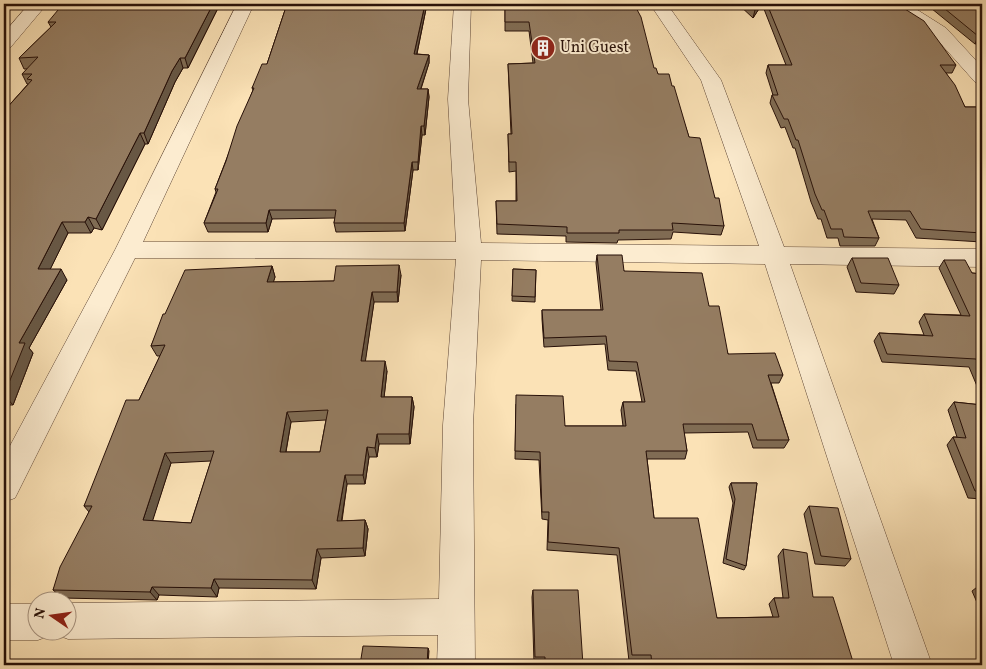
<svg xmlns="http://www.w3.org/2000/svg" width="986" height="669" font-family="Vollkorn,serif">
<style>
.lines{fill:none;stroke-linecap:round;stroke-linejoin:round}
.minor-casing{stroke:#5c4434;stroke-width:1}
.minor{fill:#fcecd0;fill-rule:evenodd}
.wall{fill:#806c54;stroke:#271008;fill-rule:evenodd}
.shaded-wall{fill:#685845;stroke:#271008}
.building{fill:#957d62;stroke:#271008;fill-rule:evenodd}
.labels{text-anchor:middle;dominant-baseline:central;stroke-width:4;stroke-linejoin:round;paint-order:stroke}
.far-poi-label{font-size:16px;fill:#271008;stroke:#fcecd0;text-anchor:start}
</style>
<rect width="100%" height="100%" fill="#fbe2b6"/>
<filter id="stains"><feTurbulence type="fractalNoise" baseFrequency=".004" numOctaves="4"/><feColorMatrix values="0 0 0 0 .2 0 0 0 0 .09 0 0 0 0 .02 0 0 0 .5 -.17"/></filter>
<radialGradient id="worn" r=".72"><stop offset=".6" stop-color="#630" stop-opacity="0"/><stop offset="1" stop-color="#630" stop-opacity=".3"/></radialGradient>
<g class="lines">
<defs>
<path id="minor" d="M 29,4 L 47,4 L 10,48 L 4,49 L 4,33 Z
M 237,4 L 254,4 L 143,242 L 456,242 L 448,99 L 454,4 L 471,4 L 468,99 L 481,243 L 759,246 L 701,80 L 650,4 L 667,4 L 721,80 L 784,247 L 982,249 L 982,267 L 790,264 L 932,665 L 894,665 L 765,264 L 481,260 L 473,425 L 475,665 L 437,665 L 438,635 L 68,639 L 55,634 L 54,632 L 68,632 L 68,603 L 439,599 L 443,425 L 456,259 L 135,258 L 15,498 L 4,502 L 4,457 L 115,250 Z
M 889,4 L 908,4 L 946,28 L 982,67 L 982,84 L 975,82 L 934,36 L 891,8 Z
M 4,604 L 38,604 L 38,632 L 52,632 L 51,635 L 38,640 L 4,640 Z"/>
</defs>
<!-- minor casing -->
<use href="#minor" class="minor-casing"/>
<!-- minor -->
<use href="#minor" class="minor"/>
</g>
<!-- wall -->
<path class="wall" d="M 220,4 L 188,68 L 183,68 L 175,82 L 148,144 L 145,144 L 102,230 L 94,228 L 91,233 L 68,233 L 50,269 L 67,280 L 29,348 L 33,353 L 13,405 L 7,405 L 4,412 L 4,111 L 28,84 L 27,84 L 22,74 L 27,69 L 24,69 L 19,58 L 51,27 L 48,22 Z
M 287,4 L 427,4 L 417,54 L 429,55 L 429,63 L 421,89 L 428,89 L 429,97 L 425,135 L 422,135 L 418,170 L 413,170 L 405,231 L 336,232 L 334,223 L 335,218 L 272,219 L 268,232 L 208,232 L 204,223 L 216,192 L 215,189 L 253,90 L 252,88 L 267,64 Z
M 505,4 L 654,68 L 658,74 L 672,86 L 689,137 L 715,198 L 724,226 L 721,235 L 673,232 L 671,239 L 618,240 L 617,243 L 566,242 L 566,236 L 497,234 L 496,201 L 516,201 L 516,171 L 509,172 L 508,134 L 511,134 L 508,64 L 533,63 L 529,31 L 505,31 Z
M 738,4 L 897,4 L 956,65 L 952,73 L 946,73 L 965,107 L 982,107 L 982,242 L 916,238 L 906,220 L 872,219 L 879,238 L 875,246 L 840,246 L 838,238 L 827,238 L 821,219 L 818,219 L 811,202 L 795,148 L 793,148 L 785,127 L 781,128 L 770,103 L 772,95 L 773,95 L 766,73 L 768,65 L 786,65 L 762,4 L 753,18 Z
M 926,4 L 982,4 L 982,41 L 975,44 Z
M 597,255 L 624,271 L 709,306 L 728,354 L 783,375 L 779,383 L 771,383 L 789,440 L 784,448 L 753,448 L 748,432 L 684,433 L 687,451 L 685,459 L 647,459 L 654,518 L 717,618 L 773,617 L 769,604 L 774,598 L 783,598 L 778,556 L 783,549 L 854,665 L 648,665 L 648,662 L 629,661 L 617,555 L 547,550 L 548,520 L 542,519 L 539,460 L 515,459 L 516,404 L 565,426 L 623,426 L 621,410 L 623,402 L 642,402 L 636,371 L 608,370 L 605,344 L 544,347 L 542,319 L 542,310 L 601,310 L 596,263 Z
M 852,258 L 899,285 L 894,294 L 856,292 L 847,267 Z
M 944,260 L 972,273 L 982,274 L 982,398 L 969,367 L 882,362 L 874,341 L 879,333 L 924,335 L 919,322 L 924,314 L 961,315 L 939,268 Z
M 272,266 L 275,277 L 273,282 L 334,281 L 401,275 L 398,302 L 374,302 L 365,361 L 387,371 L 384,397 L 412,397 L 414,407 L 410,444 L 379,444 L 377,457 L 369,457 L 365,484 L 347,484 L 342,521 L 365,520 L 368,529 L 365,556 L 321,558 L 316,589 L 219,588 L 217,597 L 159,595 L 157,600 L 62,598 L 53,590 L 89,512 L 84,506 L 139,400 L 160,356 L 157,356 L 151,346 L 165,314 ZM 326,420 L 320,452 L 286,452 L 291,422 ZM 211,461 L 191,523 L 152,521 L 171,463 Z
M 513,269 L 536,270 L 535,302 L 512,301 Z
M 954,402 L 982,405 L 982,499 L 968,498 L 947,445 L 953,437 L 957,437 L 948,410 Z
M 731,483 L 757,483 L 746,566 L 744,570 L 723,563 L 733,503 L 729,487 Z
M 809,506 L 851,559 L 845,566 L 815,564 L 804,514 Z
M 981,584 L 982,585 L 982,614 L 972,591 Z
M 533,590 L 583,665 L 544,665 L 544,663 L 534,663 L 532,597 Z"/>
<!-- shaded-wall -->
<path class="shaded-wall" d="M 213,4 L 220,4 L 188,68 L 185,58 Z
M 425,4 L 427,4 L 415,62 L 414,54 Z
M 759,4 L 762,4 L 753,18 L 755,10 Z
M 982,35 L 982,41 L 975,44 L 978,36 Z
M 429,55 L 429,63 L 418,97 L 417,89 Z
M 180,58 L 183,68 L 175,82 L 148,144 L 144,133 L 172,71 Z
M 428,89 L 429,97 L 425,135 L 424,126 Z
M 421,126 L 422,135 L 418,170 L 418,162 Z
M 140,133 L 145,144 L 102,230 L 96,219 Z
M 412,162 L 413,170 L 405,231 L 404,223 Z
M 269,210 L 272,219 L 268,232 L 266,223 Z
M 88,217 L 94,228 L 91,233 L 85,222 Z
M 62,222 L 68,233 L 45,280 L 38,269 Z
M 399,265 L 401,275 L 398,302 L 397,292 Z
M 272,266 L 275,277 L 270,293 L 267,282 Z
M 61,269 L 67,280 L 29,348 L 33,353 L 13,405 L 4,395 L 19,343 Z
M 372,292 L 374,302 L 364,371 L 361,361 Z
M 385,361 L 387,371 L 383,407 L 381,397 Z
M 412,397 L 414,407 L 410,444 L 409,434 Z
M 4,401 L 7,405 L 4,412 Z
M 287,412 L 291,422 L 284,462 L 280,452 Z
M 377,434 L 379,444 L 377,457 L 375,448 Z
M 367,447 L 369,457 L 365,484 L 363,475 Z
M 165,453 L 171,463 L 150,529 L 143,520 Z
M 345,475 L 347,484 L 340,530 L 337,521 Z
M 365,520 L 368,529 L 365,556 L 363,548 Z
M 317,549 L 321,558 L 316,589 L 312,580 Z
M 214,579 L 219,588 L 217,597 L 211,588 Z
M 152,587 L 159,595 L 157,600 L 150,592 Z
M 428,648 L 429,651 L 428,665 L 427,665 Z"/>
<!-- building -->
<path class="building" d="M 63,4 L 213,4 L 185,58 L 180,58 L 172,71 L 144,133 L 140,133 L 96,219 L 88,217 L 85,222 L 62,222 L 38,269 L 61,269 L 19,343 L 25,343 L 4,395 L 4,111 L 32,80 L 27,79 L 32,74 L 22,74 L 38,57 L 19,58 L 56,22 L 48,22 Z
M 287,4 L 425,4 L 414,54 L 429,55 L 417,89 L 428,89 L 424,126 L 421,126 L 418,162 L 412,162 L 404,223 L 334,223 L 336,210 L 269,210 L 266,223 L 204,223 L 218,189 L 215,189 L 226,161 L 237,126 L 254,88 L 252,88 L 262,64 L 267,64 Z
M 505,4 L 634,4 L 641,17 L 654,68 L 656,68 L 658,74 L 669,74 L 672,86 L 674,86 L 689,137 L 700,138 L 715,198 L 719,198 L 724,226 L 672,223 L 673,230 L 619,230 L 619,233 L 567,233 L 567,227 L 497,224 L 496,201 L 517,201 L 516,162 L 509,162 L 508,134 L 512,134 L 508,64 L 535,63 L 529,22 L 505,22 Z
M 748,4 L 759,4 L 755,10 Z
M 767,4 L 897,4 L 924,21 L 956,65 L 940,65 L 955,85 L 965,107 L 982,107 L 982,233 L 921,229 L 910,211 L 868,211 L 879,238 L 844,237 L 842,229 L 831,229 L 824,210 L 822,210 L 815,194 L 798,140 L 796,140 L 788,119 L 784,119 L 772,95 L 778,95 L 768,65 L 792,65 Z
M 939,4 L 982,4 L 982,35 L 978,36 Z
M 597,255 L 622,255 L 624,271 L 702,273 L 709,306 L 719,306 L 728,354 L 775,353 L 783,375 L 768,375 L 789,440 L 757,440 L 752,424 L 683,424 L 687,451 L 646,451 L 654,518 L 698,518 L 717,618 L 779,617 L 774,598 L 789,598 L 783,549 L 807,553 L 813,597 L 833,597 L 854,665 L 652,665 L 651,655 L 632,655 L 619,548 L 548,542 L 549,512 L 542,512 L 540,452 L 515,451 L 516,395 L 563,396 L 565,426 L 626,426 L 623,402 L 645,402 L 637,362 L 609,361 L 606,336 L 544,338 L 542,310 L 603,310 Z
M 852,258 L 888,258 L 899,285 L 861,283 Z
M 944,260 L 965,260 L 972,273 L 982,274 L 982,374 L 976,359 L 887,354 L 879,333 L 933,336 L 924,314 L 970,316 Z
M 399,265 L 397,292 L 372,292 L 361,361 L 385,361 L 381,397 L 412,397 L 409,434 L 377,434 L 375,448 L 367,447 L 363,475 L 345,475 L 337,521 L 365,520 L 363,548 L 317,549 L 312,580 L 214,579 L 211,588 L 152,587 L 150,592 L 53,590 L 60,567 L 92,506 L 84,506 L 126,400 L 139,400 L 165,345 L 151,346 L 163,314 L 165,314 L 185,270 L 272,266 L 267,282 L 334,281 L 336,266 ZM 328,410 L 320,452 L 280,452 L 287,412 ZM 214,451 L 191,523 L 143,520 L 165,453 Z
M 513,269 L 536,270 L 535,297 L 512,296 Z
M 954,402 L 982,405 L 982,491 L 975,491 L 953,437 L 966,438 Z
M 731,483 L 757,483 L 746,566 L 726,559 L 735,499 Z
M 809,506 L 838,508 L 851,559 L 821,556 Z
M 533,590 L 578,590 L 583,665 L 545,665 L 545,657 L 535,657 Z
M 363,646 L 428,648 L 427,665 L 360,665 Z
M 247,662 L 323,665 L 246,665 Z"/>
<!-- icons -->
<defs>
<symbol id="building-disc" viewBox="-11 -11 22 22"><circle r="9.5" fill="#8f2418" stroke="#fcecd0"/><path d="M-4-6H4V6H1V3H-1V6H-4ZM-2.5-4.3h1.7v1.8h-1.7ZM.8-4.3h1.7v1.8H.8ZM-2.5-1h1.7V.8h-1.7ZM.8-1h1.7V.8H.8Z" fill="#fff"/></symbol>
</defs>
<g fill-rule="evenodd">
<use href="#building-disc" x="529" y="34" width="28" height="28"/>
</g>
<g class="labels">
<!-- far-poi labels -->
<g class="far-poi-label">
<text x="560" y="48">Uni Guest</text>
</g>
</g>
<!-- margin -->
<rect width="986" height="669" fill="none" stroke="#fbe2b6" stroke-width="20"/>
<rect x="5" y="5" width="976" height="659" fill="none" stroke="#271008" stroke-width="2.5"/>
<rect x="10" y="10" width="966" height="649" fill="none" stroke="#271008"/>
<!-- north arrow -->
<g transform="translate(52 616) rotate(283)"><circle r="24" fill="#fcecd0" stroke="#a79480"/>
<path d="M0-4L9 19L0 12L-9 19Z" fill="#8f2418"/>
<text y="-8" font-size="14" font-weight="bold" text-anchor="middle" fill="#271008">N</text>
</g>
<rect width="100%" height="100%" filter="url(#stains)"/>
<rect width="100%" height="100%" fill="url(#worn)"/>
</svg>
